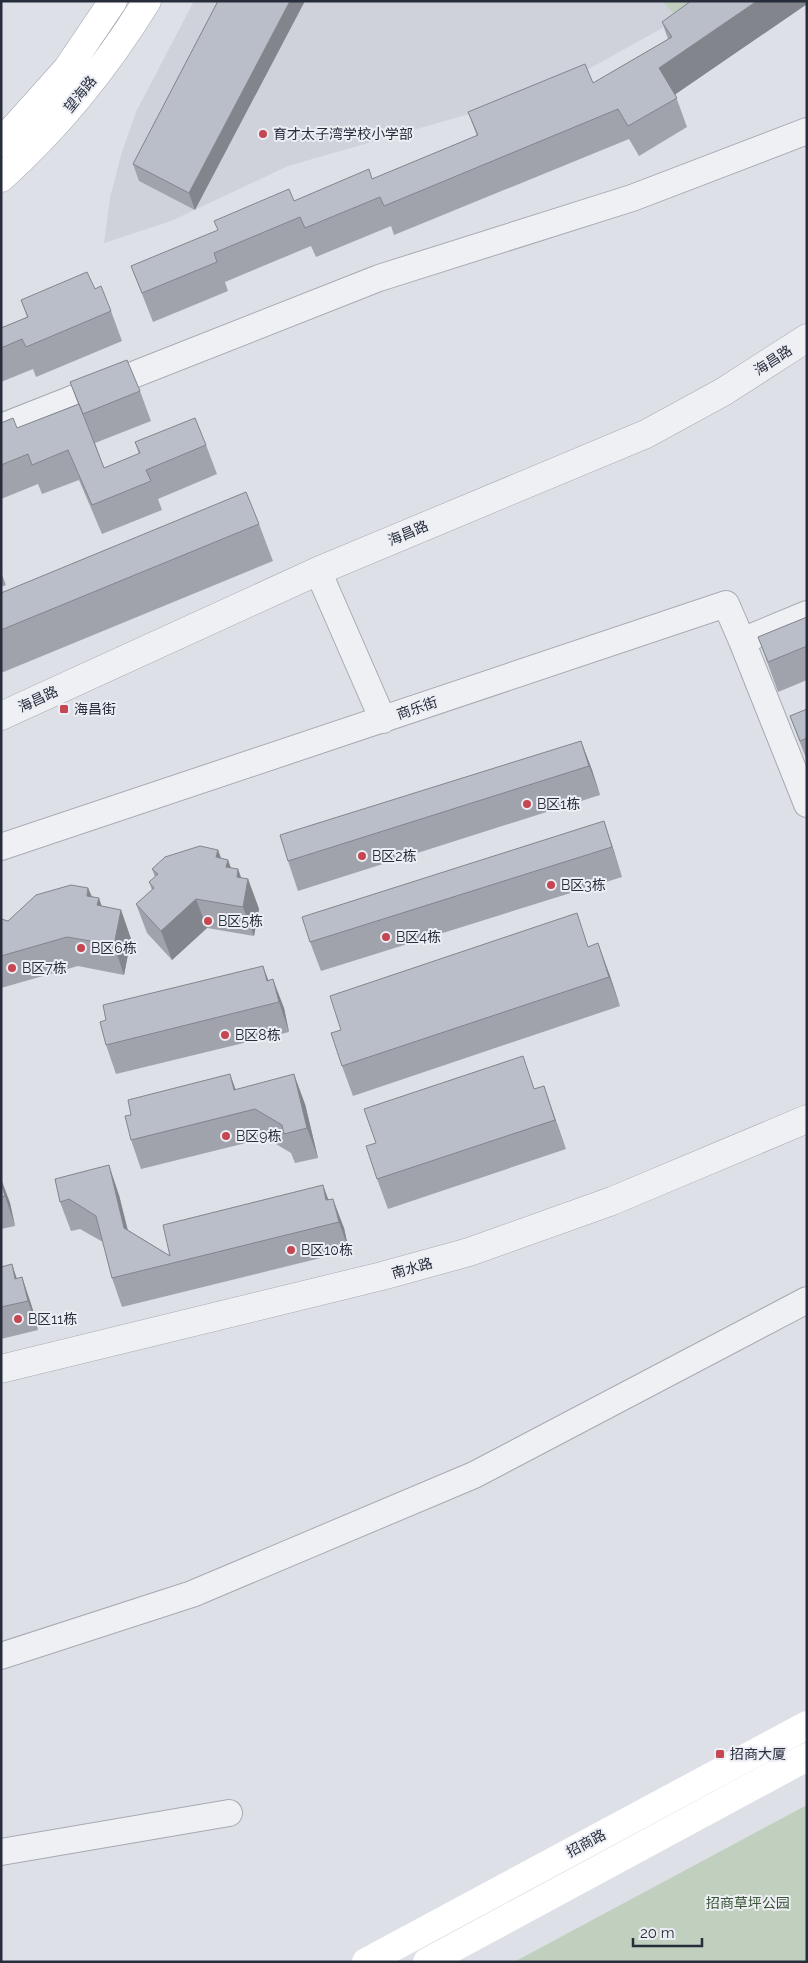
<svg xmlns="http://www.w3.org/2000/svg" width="808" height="1963" font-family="Raleway,'Noto Sans SC',sans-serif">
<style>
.built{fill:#cfd2da}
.green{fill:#c1cfbe}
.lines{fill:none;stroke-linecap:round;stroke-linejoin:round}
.minor-casing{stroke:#a6aab3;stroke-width:28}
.tertiary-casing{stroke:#a6aab3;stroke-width:29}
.primary-casing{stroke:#9da3b1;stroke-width:29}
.minor{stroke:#eff0f4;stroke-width:26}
.tertiary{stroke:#eff0f4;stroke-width:28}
.secondary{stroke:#fff;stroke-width:28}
.primary{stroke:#fff;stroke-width:28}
.wall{fill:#a0a3ac}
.shaded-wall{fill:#82858c}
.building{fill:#babec8;stroke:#82858c}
.poi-dot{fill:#c54752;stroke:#eceef4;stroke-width:2}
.labels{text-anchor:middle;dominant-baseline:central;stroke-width:4;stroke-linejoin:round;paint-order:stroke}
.street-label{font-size:14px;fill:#272d3b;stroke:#eceef4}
.poi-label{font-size:14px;fill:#272d3b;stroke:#eceef4;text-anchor:start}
.park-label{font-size:14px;fill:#395635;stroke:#eceef4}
</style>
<rect width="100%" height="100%" fill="#dde0e6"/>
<!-- built -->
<path class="built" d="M 194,1 L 703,1 L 659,30 L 585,71 L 469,114 L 288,166 L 171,221 L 104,243 L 110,198 L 121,155 L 136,112 Z"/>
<!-- green -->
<path class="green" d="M 662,1 L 698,1 L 676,16 Z
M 807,1805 L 807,1962 L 514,1962 Z"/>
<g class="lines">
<defs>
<path id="minor" d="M 1,427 L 379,278 L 632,198 L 807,131
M 318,571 L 383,720
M 742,641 L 807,804
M 1,847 L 726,604 L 742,641 L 807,614
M 1,1656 L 192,1594 L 474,1475 L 807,1300
M 1,1852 L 229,1813"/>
<path id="tertiary" d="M 1,716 L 318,571 L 646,434 L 723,392 L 807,338
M 1,1369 L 382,1276 L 469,1252 L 612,1201 L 807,1119"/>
<path id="primary" d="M 1,143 L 67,69 L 113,1
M 1,178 C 58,127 107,66 147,1"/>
</defs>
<!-- minor casing -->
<use href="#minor" class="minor-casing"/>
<!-- tertiary casing -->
<use href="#tertiary" class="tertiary-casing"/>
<!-- primary casing -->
<use href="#primary" class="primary-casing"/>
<!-- minor -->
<use href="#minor" class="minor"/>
<!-- tertiary -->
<use href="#tertiary" class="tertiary"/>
<!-- secondary -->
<path class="secondary" d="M 366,1962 L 807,1725
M 427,1962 L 807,1757"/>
<!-- primary -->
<use href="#primary" class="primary"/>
</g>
<!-- wall -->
<path class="wall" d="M 218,1 L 195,210 L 139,181 L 133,164 Z
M 807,4 L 675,94 L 687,127 L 639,156 L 629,139 L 394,235 L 391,226 L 316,257 L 311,246 L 225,282 L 228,291 L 153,322 L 131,266 L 294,201 L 372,179 L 477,136 L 468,112 L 593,83 L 668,39 L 662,22 Z
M 95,289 L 111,311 L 122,341 L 36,377 L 33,369 L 1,382 L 1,328 L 27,317 L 21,300 Z
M 70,382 L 140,391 L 151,421 L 95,443 L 104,468 L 139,454 L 135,442 L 206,445 L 217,474 L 158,499 L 162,510 L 102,534 L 79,480 L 42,494 L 38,484 L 1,499 L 1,423 L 17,428 L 78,404 Z
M 259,524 L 273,561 L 1,673 L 1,593 Z
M 1,572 L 6,585 L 1,587 Z
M 807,617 L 807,680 L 778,692 L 758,637 Z
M 807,709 L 807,761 L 790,716 Z
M 581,741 L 592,770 L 600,795 L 298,891 L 288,861 Z
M 604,821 L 622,877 L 321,971 L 310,942 Z
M 218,850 L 221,858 L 228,860 L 231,868 L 238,869 L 241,878 L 248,879 L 259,909 L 254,936 L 207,928 L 172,960 L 147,933 L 136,904 L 152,890 L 149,882 L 155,877 L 152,869 Z
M 88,888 L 92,896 L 102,906 L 121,910 L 131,939 L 124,975 L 78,966 L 1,988 L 1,919 L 8,921 Z
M 589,946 L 609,973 L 620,1006 L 353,1096 L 342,1066 Z
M 268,980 L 284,1008 L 289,1032 L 116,1074 L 106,1045 Z
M 544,1086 L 566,1149 L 388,1209 L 377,1179 L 535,1089 Z
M 235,1089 L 305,1104 L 318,1158 L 295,1163 L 291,1153 L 266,1138 L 141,1169 L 131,1140 L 131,1115 Z
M 1,1179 L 10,1203 L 15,1226 L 1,1229 Z
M 55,1179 L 119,1195 L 128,1230 L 170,1256 L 323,1185 L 328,1200 L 344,1228 L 349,1251 L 122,1307 L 112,1278 L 103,1242 L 80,1229 L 71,1231 L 60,1202 Z
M 1,1267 L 17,1279 L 22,1277 L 32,1307 L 38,1330 L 1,1339 Z"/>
<!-- shaded-wall -->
<path class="shaded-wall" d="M 290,1 L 305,1 L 195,210 L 189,193 Z
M 757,1 L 807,1 L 807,4 L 670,98 L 659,68 Z
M 581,741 L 592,770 L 600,795 L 589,766 Z
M 604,821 L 614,851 L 622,877 L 612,847 Z
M 218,850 L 228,879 L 216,857 Z
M 228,860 L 238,889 L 226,867 Z
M 238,869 L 246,891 L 248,879 L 259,909 L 254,936 L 243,907 L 237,877 Z
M 88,888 L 99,917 L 87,896 Z
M 99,898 L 109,927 L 97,905 Z
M 196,899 L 207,928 L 172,960 L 161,931 Z
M 121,910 L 131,939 L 124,975 L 114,945 Z
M 598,943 L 609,973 L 620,1006 L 609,977 Z
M 263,966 L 274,995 L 267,981 Z
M 273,979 L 284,1008 L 289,1032 L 279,1002 Z
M 230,1074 L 241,1104 L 234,1090 Z
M 294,1074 L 305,1104 L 318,1158 L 307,1128 Z
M 544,1086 L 554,1116 L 566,1149 L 555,1120 Z
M 109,1165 L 119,1195 L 134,1257 L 124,1228 Z
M 1,1179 L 10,1203 L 15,1226 L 5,1196 Z
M 323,1185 L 334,1215 L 326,1200 Z
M 333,1199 L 344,1228 L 349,1251 L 339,1222 Z
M 12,1264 L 22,1294 L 15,1279 Z
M 22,1277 L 32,1307 L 38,1330 L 28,1301 Z"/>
<!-- building -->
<path class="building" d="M 218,1 L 290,1 L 189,193 L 133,164 Z
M 691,1 L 757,1 L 659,68 L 677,98 L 628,126 L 618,109 L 384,206 L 380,197 L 305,228 L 300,217 L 214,253 L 217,262 L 142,293 L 131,266 L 218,230 L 214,221 L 289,189 L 294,201 L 369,169 L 372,179 L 478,135 L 468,112 L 585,64 L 593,83 L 672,37 L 662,22 Z
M 87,272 L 95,289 L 101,286 L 111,311 L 26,347 L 22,339 L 1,348 L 1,328 L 28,317 L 21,300 Z
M 127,360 L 140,391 L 83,414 L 70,382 Z
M 79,404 L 104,468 L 140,453 L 135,442 L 195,418 L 206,445 L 146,470 L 151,481 L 92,505 L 68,450 L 32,465 L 28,454 L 1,465 L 1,423 L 13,418 L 17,428 Z
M 246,492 L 259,524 L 1,630 L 1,593 Z
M 807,617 L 807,646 L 768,662 L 758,637 Z
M 807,709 L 807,738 L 800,741 L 790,716 Z
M 581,741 L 589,766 L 288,861 L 280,835 Z
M 604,821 L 612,847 L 310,942 L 302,917 Z
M 200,846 L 218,850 L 216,857 L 228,860 L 226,867 L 238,869 L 237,877 L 248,879 L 243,907 L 196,899 L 161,931 L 136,904 L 154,888 L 149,882 L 158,874 L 152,869 L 165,857 Z
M 71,885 L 88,888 L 87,896 L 99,898 L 97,905 L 121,910 L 114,945 L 67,937 L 1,956 L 1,919 L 8,921 L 36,895 Z
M 577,913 L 588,947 L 598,943 L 609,977 L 342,1066 L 331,1033 L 341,1030 L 330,996 Z
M 263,966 L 267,981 L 273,979 L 279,1002 L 106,1045 L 100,1022 L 106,1020 L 103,1005 Z
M 523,1056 L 534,1089 L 544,1086 L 555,1120 L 377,1179 L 366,1146 L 376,1143 L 364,1109 Z
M 230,1074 L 234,1090 L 294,1074 L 307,1128 L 284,1134 L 282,1125 L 255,1109 L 131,1140 L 125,1116 L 131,1115 L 128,1100 Z
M 109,1165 L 124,1228 L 170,1256 L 163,1225 L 323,1185 L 326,1200 L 333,1199 L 339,1222 L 112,1278 L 96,1216 L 69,1199 L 60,1202 L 55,1179 Z
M 1,1182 L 5,1196 L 1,1197 Z
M 12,1264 L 15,1279 L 22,1277 L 28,1301 L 1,1307 L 1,1267 Z"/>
<!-- markers -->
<g class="poi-dot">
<circle cx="263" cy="134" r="5"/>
<rect x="59" y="704" width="10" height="10" rx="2.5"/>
<circle cx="527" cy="804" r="5"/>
<circle cx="362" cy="856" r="5"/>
<circle cx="551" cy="885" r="5"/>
<circle cx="208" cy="921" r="5"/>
<circle cx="386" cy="937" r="5"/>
<circle cx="81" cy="948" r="5"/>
<circle cx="12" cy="968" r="5"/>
<circle cx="225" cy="1035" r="5"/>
<circle cx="226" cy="1136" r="5"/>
<circle cx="291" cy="1250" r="5"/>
<circle cx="18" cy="1319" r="5"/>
<rect x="715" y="1749" width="10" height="10" rx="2.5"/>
</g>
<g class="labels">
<!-- street labels -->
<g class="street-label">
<text transform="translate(80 94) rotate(-51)">望海路</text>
<text transform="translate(773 360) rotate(-33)">海昌路</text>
<text transform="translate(408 533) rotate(-23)">海昌路</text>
<text transform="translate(38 699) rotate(-25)">海昌路</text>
<text transform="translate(417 708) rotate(-19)">商乐街</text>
<text transform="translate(412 1268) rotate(-16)">南水路</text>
<text transform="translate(586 1843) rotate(-28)">招商路</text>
</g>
<!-- poi labels -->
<g class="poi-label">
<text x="273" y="134">育才太子湾学校小学部</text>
<text x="74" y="709">海昌街</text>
<text x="537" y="804">B区1栋</text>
<text x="372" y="856">B区2栋</text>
<text x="561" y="885">B区3栋</text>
<text x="218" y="921">B区5栋</text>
<text x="396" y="937">B区4栋</text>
<text x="91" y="948">B区6栋</text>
<text x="22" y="968">B区7栋</text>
<text x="235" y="1035">B区8栋</text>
<text x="236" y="1136">B区9栋</text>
<text x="301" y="1250">B区10栋</text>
<text x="28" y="1319">B区11栋</text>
<text x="730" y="1754">招商大厦</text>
</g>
<!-- park labels -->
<g class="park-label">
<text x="748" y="1903">招商草坪公园</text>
</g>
</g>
<!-- border -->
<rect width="808" height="1963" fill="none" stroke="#272d3b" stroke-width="5"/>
<!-- scale -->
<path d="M633 1938v8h69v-8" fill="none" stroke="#272d3b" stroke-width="2.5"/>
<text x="640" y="1938" font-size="15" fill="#272d3b" stroke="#eceef4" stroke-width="4" paint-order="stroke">20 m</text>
</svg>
